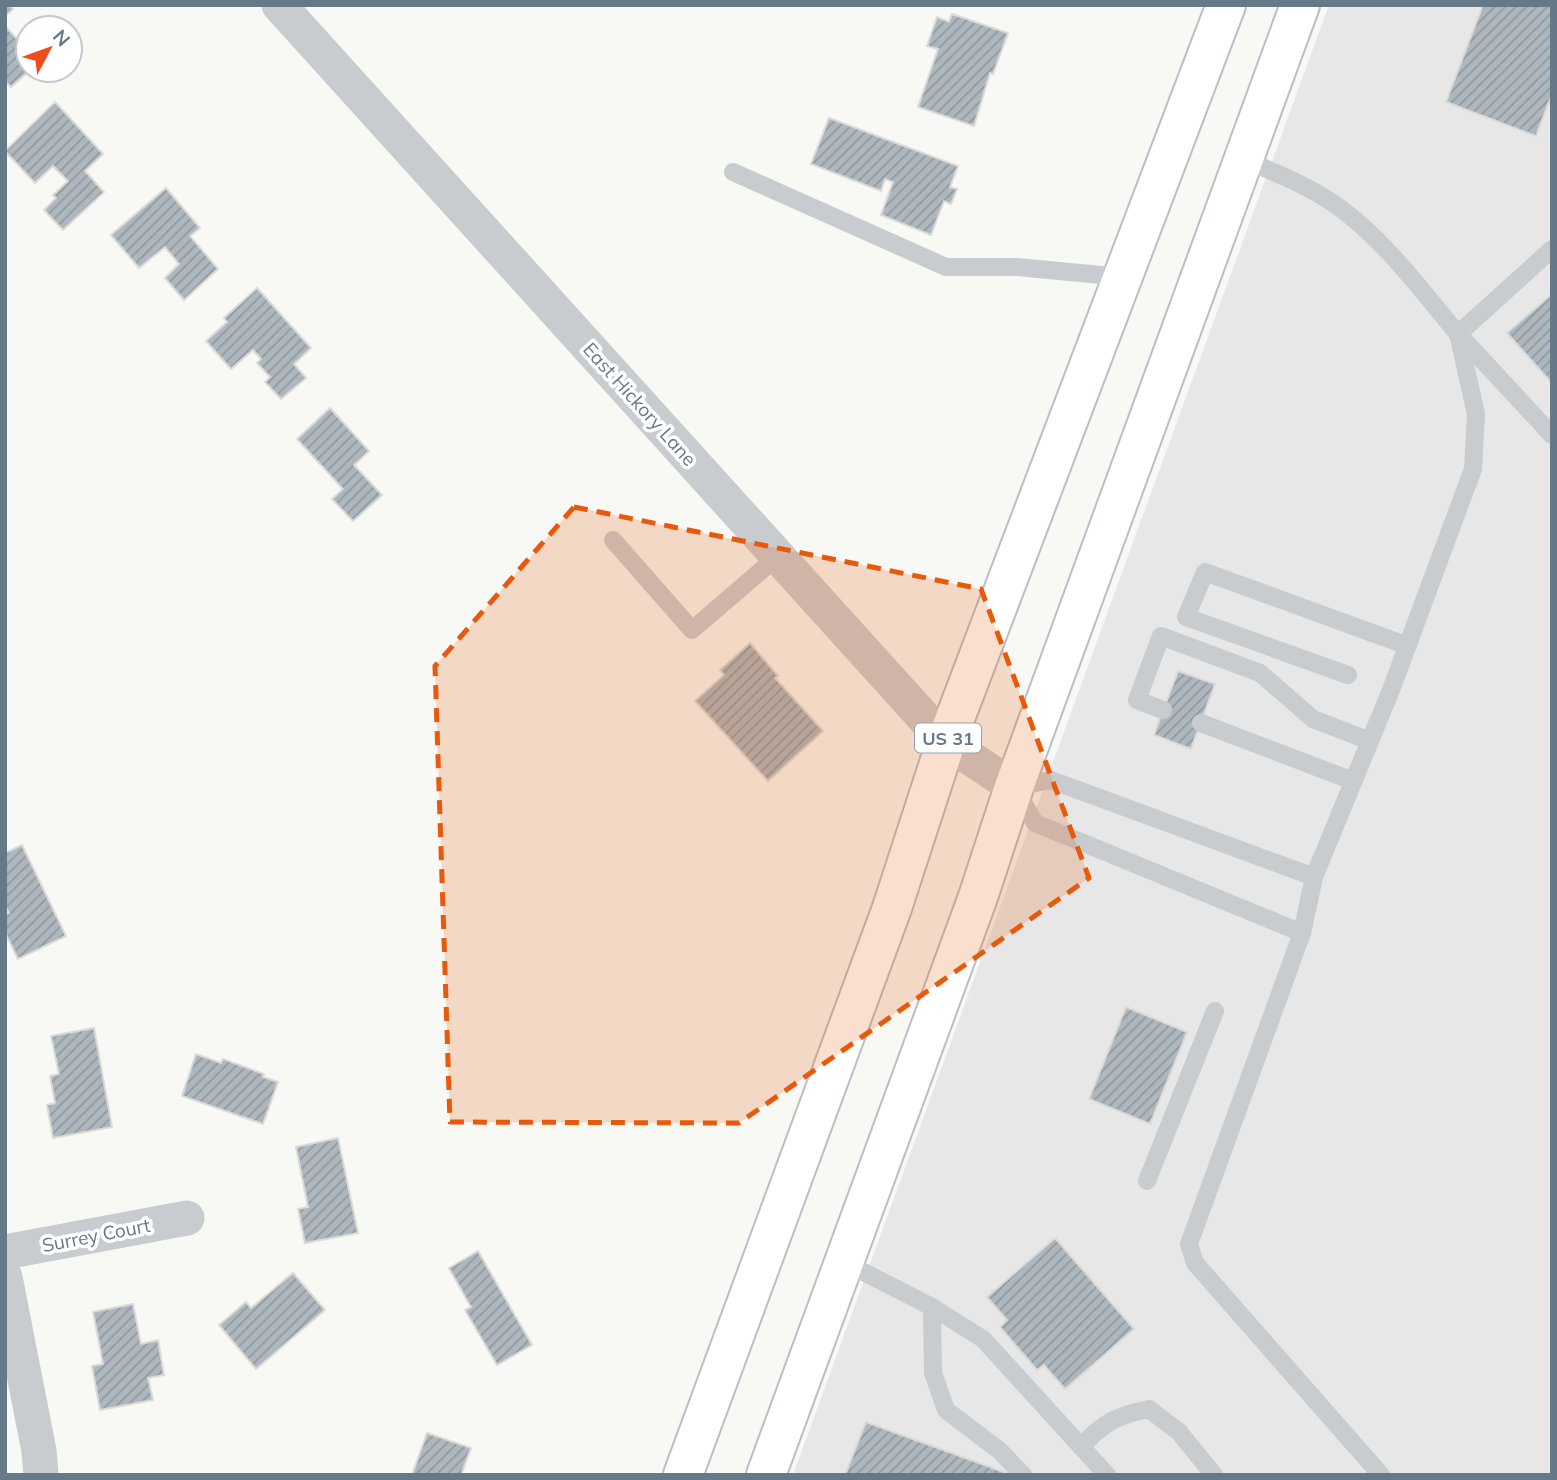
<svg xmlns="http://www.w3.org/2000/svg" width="1557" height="1480" font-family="Mulish,sans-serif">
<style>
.built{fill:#e6e7e6}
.building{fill:url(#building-hatch);stroke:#dadad8;stroke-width:2}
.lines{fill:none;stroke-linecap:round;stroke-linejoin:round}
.primary-casing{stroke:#bbbfc3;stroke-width:42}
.lane{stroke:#c8cccf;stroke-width:18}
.street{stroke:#c8cccf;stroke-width:35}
.primary{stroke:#fff;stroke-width:38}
.marked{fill:#e8590c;fill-opacity:0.2;stroke:#e8590c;stroke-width:5;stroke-dasharray:14 9;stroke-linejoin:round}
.labels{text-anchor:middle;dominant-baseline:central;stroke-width:7;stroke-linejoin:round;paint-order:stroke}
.shield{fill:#fff;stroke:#93a1ac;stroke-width:2}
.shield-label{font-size:18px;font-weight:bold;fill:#657989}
.street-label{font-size:19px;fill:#657989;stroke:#fff}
</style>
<defs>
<pattern id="building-hatch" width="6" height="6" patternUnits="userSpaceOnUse" patternTransform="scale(1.75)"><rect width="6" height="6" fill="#aeb7bd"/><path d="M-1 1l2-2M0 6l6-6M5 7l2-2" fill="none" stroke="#919a9f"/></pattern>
</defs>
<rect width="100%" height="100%" fill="#f8f8f5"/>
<!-- built -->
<path class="built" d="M 1329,5 L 1552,5 L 1552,1475 L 793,1475 Z"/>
<!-- building -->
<path class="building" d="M 5,5 L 9,5 L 13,9 L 5,16 Z
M 1483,5 L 1552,5 L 1552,94 L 1536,136 L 1446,102 Z
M 952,14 L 1008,33 L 993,74 L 990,73 L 974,126 L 918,107 L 938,49 L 927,46 L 937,17 L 949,22 Z
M 5,26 L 16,38 L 23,33 L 28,39 L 28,70 L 30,70 L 11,87 L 5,81 Z
M 55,102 L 103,154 L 85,171 L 104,192 L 63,230 L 44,210 L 56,198 L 53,195 L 68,181 L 53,166 L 35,183 L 5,151 Z
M 829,118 L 958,166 L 950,187 L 957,189 L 951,204 L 944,201 L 931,235 L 881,215 L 893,182 L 885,179 L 881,191 L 811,164 Z
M 166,188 L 200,228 L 190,236 L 218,269 L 184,300 L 165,278 L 179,264 L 165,247 L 139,268 L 111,235 Z
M 257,288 L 311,348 L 294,364 L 306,378 L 281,399 L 265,382 L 270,377 L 257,363 L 261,359 L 253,350 L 231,369 L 206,341 L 227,322 L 224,318 Z
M 1552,294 L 1552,380 L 1550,381 L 1507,333 Z
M 330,408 L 369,451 L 354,465 L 382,495 L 353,521 L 332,499 L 343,489 L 297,439 Z
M 750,643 L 778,676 L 775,678 L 823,731 L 768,781 L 695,701 L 724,675 L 720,670 Z
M 1178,671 L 1215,684 L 1191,749 L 1154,735 Z
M 22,845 L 66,936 L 18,959 L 5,932 L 5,915 L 9,913 L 5,905 L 5,853 Z
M 1126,1007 L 1187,1032 L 1150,1124 L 1089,1099 Z
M 94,1028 L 112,1127 L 53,1138 L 47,1105 L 55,1103 L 50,1076 L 59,1074 L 51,1036 Z
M 196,1054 L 221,1063 L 223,1059 L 264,1074 L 263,1077 L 278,1082 L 263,1124 L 182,1096 Z
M 338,1138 L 358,1233 L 305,1243 L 298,1209 L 308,1207 L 296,1147 Z
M 1055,1238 L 1134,1329 L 1065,1389 L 1044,1365 L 1037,1370 L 1000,1327 L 1007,1320 L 987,1297 Z
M 478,1251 L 532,1345 L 497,1365 L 465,1310 L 471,1307 L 449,1268 Z
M 293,1273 L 325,1310 L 256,1369 L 219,1325 L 246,1302 L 251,1308 Z
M 133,1304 L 141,1344 L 158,1340 L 164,1375 L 148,1378 L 153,1400 L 100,1410 L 92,1366 L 103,1364 L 93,1312 Z
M 866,1422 L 1012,1475 L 845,1475 Z
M 427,1433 L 471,1448 L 461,1475 L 412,1475 Z"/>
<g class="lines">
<defs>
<path id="primary" d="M 683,1475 L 892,908 L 946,742 L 1226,5
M 766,1475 L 978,897 L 1014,787 L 1300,5"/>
</defs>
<!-- primary casing -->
<use href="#primary" class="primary-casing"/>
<!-- lane -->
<path class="lane" d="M 1243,159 C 1276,173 1310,186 1340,208 C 1386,242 1421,290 1458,334 L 1552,249
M 733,172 L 946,267 L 1017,267 L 1122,277
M 1460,336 L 1552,435
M 613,540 L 692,630 L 778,556
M 1348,675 L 1186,617 L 1205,572 L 1408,646
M 1163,710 L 1137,700 L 1161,636 L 1260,673 L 1313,719 L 1370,741
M 1201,723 L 1353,781
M 1302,933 L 1035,823 L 1014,787 L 1051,780 L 1314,877
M 1147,1181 L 1215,1011
M 844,1262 L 932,1307 L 983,1339 L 1107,1475
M 932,1307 L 933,1373 L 946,1410 L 1000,1451 L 1023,1475
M 1081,1447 C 1102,1423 1118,1415 1149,1409 L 1179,1432 L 1214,1475
M 1381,1475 L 1195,1263 L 1189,1244 L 1302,933 L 1314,877 L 1391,690 L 1473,469 L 1476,414 L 1458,334"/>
<!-- street -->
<path class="street" d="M 279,5 L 946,742 L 1014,787
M 5,1252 L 187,1218
M 5,1277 L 39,1451 L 41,1475"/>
<!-- primary -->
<use href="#primary" class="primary"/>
</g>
<!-- marked area -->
<path class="marked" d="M 574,507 L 981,589 L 1089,878 L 739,1123 L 450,1122 L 435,666 Z"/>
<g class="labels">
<!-- shield labels -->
<rect class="shield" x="915" y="723.5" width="66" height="29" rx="5"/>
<g class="shield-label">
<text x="948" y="738">US 31</text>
</g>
<!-- street labels -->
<g class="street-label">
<text transform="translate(640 404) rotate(48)">East Hickory Lane</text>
<text transform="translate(96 1235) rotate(-11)">Surrey Court</text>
</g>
</g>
<!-- border -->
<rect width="1557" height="1480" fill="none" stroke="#657989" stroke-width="14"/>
<!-- north arrow -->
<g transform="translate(49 49) rotate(49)"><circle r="33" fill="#ffffff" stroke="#c1c9d0" stroke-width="2"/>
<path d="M0-5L12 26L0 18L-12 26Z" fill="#f24b1b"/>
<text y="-10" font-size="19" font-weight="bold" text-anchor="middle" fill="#657989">N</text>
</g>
</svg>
